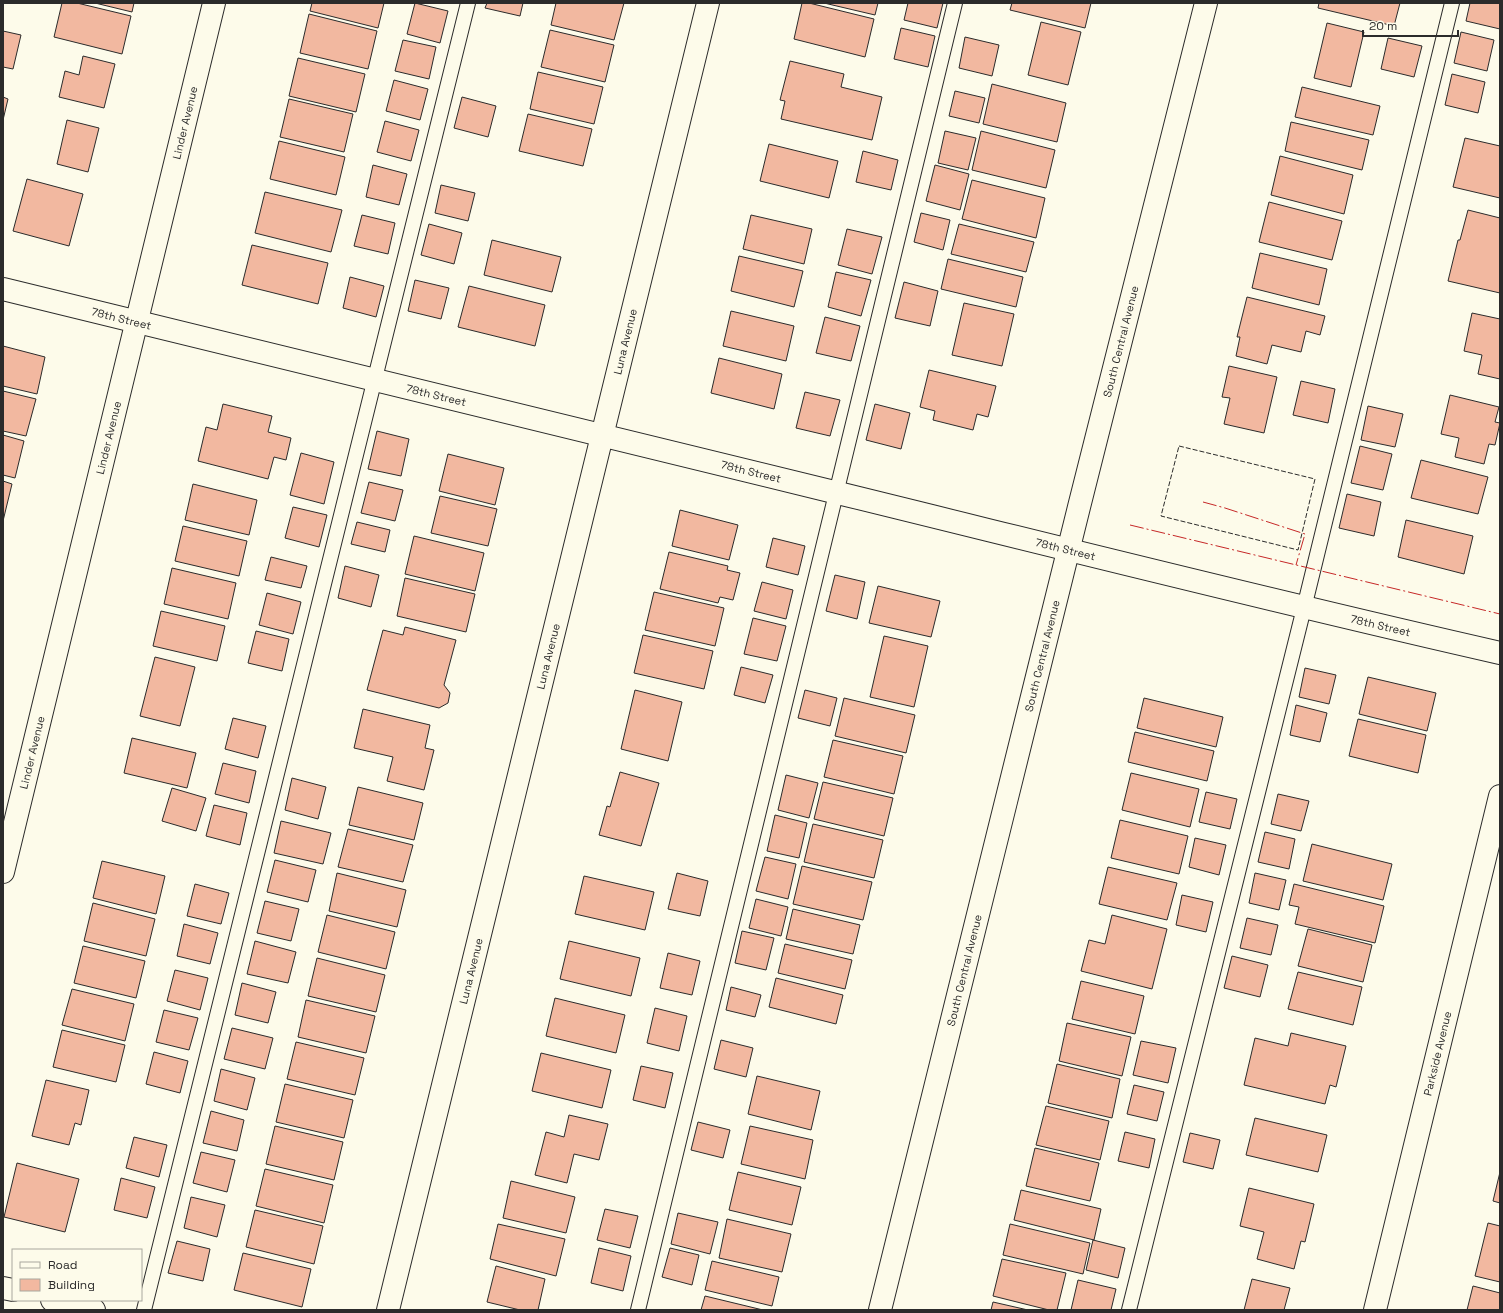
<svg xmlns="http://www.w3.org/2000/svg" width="1503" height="1313" font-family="'Space Grotesk',sans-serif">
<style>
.building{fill:#f2b8a0;stroke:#2b2b2b}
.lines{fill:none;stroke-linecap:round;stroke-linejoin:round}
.lane-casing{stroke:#2b2b2b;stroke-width:16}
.street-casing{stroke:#2b2b2b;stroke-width:24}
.secondary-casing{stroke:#2b2b2b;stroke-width:24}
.lane{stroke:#fdfbea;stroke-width:14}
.street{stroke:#fdfbea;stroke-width:22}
.secondary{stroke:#fdfbea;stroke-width:22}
.fence{stroke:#2b2b2b;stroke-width:1;stroke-dasharray:5 2;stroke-linecap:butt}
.power{stroke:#c62828;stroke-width:1;stroke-dasharray:14 3 2 3;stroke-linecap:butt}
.labels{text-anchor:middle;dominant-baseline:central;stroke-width:3;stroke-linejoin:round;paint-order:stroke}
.street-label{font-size:11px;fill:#2b2b2b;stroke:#fdfbea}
</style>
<rect width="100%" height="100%" fill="#fdfbea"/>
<!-- building -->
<path class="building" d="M 62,3 L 77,3 L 131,16 L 122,54 L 54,37 Z
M 95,3 L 134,3 L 132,12 Z
M 312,3 L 384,3 L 378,28 L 310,11 Z
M 415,3 L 448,11 L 440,43 L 407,34 Z
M 487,3 L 523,3 L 520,16 L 485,8 Z
M 556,3 L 624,3 L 614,40 L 551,25 Z
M 802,3 L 809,3 L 874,19 L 865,57 L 794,39 Z
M 824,3 L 878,3 L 875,15 Z
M 908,3 L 943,3 L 937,28 L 904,20 Z
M 1012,3 L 1091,3 L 1085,28 L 1010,10 Z
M 1319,3 L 1400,3 L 1394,26 L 1318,8 Z
M 1470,3 L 1500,3 L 1500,29 L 1466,21 Z
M 309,14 L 377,31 L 368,69 L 300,53 Z
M 1041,22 L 1081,32 L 1068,85 L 1028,75 Z
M 1327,23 L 1364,32 L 1351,87 L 1314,78 Z
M 901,28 L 935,36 L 928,67 L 894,59 Z
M 550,30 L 614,45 L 605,82 L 541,67 Z
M 3,31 L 21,35 L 13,69 L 3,67 Z
M 1461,32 L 1494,40 L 1487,71 L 1454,63 Z
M 965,37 L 999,45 L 992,76 L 959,68 Z
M 1388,38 L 1422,46 L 1414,77 L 1381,69 Z
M 403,40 L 436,47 L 429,79 L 395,71 Z
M 83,56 L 115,64 L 104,108 L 59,97 L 65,71 L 79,75 Z
M 298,58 L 365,74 L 356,112 L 289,96 Z
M 790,61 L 844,74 L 841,87 L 882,97 L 872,140 L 781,119 L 785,101 L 780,100 Z
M 538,72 L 603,87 L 594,124 L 530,109 Z
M 1452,74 L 1485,82 L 1478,113 L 1445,105 Z
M 394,80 L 428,89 L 420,120 L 386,111 Z
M 992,84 L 1066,103 L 1057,142 L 983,124 Z
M 1302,87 L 1380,106 L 1373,135 L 1295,117 Z
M 955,91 L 985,98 L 979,123 L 949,116 Z
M 3,97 L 8,99 L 3,120 Z
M 462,97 L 496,106 L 488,137 L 454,128 Z
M 289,99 L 353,114 L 344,152 L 280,137 Z
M 528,114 L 592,129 L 583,166 L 519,151 Z
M 67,120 L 99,128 L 88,172 L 57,164 Z
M 385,121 L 419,130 L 411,161 L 377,152 Z
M 1291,122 L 1369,140 L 1362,170 L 1285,151 Z
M 945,131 L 976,138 L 968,170 L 938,163 Z
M 981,131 L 1055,150 L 1046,188 L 972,170 Z
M 1465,138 L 1500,146 L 1500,198 L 1453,187 Z
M 279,141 L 345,157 L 336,195 L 270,179 Z
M 769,144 L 838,161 L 829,198 L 760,181 Z
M 863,151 L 898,160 L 891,190 L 856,182 Z
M 1280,156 L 1353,175 L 1344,214 L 1271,195 Z
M 373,165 L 407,174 L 399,205 L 366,197 Z
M 935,165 L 969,174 L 960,210 L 926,201 Z
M 27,179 L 83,194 L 69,246 L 13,231 Z
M 972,180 L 1045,198 L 1036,238 L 962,219 Z
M 441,185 L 475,193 L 468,221 L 435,213 Z
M 265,192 L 342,210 L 331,252 L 255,233 Z
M 1269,202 L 1342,221 L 1332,260 L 1259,242 Z
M 1468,210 L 1500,218 L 1500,293 L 1448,281 L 1458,240 L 1460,240 Z
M 921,213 L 950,220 L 943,250 L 914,242 Z
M 362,215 L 395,223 L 388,254 L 354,246 Z
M 751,215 L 812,229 L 804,264 L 743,249 Z
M 429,224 L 462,233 L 454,264 L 421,255 Z
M 959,224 L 1034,242 L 1026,272 L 951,254 Z
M 847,229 L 882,237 L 872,274 L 838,265 Z
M 492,240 L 561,257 L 552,292 L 484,275 Z
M 252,245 L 328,263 L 318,304 L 242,285 Z
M 1260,253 L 1327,269 L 1319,305 L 1252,288 Z
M 739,256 L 803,271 L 794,307 L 731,291 Z
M 948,259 L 1023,277 L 1016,307 L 941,289 Z
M 836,272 L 871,280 L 861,316 L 828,307 Z
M 350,277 L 384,286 L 376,317 L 343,308 Z
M 415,280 L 449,288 L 441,319 L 408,311 Z
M 904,282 L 938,291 L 930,326 L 895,318 Z
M 469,286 L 545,305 L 535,346 L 458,327 Z
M 1247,297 L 1325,316 L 1320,335 L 1306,331 L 1301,352 L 1272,345 L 1267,364 L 1236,356 L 1240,337 L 1237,337 Z
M 964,303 L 1014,314 L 1002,366 L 952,355 Z
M 731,311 L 794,326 L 786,361 L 723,346 Z
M 1472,313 L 1500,319 L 1500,379 L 1478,374 L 1482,355 L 1464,351 Z
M 825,317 L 860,326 L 851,361 L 816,353 Z
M 3,346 L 45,357 L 37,394 L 3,386 Z
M 719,358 L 782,374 L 774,409 L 711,393 Z
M 1229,366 L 1277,377 L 1264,433 L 1224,424 L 1230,398 L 1222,397 Z
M 929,370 L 996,386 L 988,417 L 977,414 L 973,430 L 933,420 L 935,411 L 920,407 Z
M 1301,381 L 1335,389 L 1328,423 L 1293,415 Z
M 3,391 L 36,399 L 26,436 L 3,431 Z
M 805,392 L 840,400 L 830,436 L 796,428 Z
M 1450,395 L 1499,407 L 1495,422 L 1500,423 L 1495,445 L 1489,444 L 1484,464 L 1455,457 L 1459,438 L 1441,434 Z
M 223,404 L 272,416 L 268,432 L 291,438 L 286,460 L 274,457 L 268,479 L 198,461 L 206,427 L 217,430 Z
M 875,404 L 910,413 L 901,449 L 866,440 Z
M 1368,406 L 1403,414 L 1395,447 L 1361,440 Z
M 377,431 L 409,439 L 401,476 L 368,469 Z
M 3,435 L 24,441 L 15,478 L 3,475 Z
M 1360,446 L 1392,454 L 1383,490 L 1351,483 Z
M 301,453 L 334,462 L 324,504 L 290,495 Z
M 448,454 L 504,468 L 495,505 L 439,491 Z
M 1421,460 L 1488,477 L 1478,514 L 1411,498 Z
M 3,481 L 12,484 L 3,521 Z
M 369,482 L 403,490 L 395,521 L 361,513 Z
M 193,484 L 257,500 L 249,535 L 185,520 Z
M 1347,494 L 1381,502 L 1374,536 L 1339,528 Z
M 440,496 L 497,509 L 488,546 L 431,533 Z
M 293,507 L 327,515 L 319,547 L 285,538 Z
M 680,510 L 738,525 L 729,560 L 672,546 Z
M 1406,520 L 1473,536 L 1464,574 L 1398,557 Z
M 357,522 L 390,530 L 385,552 L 351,544 Z
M 183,526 L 247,541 L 239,576 L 175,561 Z
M 414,536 L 484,553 L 475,591 L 405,574 Z
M 773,538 L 805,546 L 798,575 L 766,567 Z
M 669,552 L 728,566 L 727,570 L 740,573 L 733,600 L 720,597 L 718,603 L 660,589 Z
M 271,557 L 307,566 L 301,588 L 265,580 Z
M 345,566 L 379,575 L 371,607 L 338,598 Z
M 172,568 L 236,583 L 228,619 L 164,604 Z
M 835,575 L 865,582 L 857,619 L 826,611 Z
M 405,578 L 475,594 L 466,632 L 397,616 Z
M 762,582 L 793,590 L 786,619 L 754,611 Z
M 878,586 L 940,601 L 931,637 L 869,623 Z
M 654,592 L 724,608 L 715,646 L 645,630 Z
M 267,593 L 301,602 L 293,634 L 259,625 Z
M 161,611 L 225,626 L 217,661 L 153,646 Z
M 753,618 L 786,626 L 777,661 L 744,654 Z
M 405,627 L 456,640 L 444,685 L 450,693 L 448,703 L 439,708 L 367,690 L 383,630 L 403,635 Z
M 256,631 L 289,639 L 282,671 L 248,663 Z
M 643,635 L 713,651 L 704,689 L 634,673 Z
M 884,636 L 928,646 L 914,707 L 870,697 Z
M 155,657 L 195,667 L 180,726 L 140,716 Z
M 741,667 L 773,675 L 765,703 L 734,695 Z
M 1305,668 L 1336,675 L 1329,704 L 1299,697 Z
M 1368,677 L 1436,693 L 1427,731 L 1359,714 Z
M 635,690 L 682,702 L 668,761 L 621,749 Z
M 805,690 L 837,698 L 830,726 L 798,718 Z
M 844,698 L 915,715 L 906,753 L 835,736 Z
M 1144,698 L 1223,717 L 1216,747 L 1137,728 Z
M 1296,705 L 1327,713 L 1320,742 L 1290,735 Z
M 363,709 L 430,725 L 425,748 L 434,750 L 424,790 L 387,781 L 393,757 L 354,748 Z
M 233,718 L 266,726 L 258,758 L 225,749 Z
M 1358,719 L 1426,735 L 1418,773 L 1349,756 Z
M 1135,732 L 1214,751 L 1207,781 L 1128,762 Z
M 132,738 L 196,753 L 187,788 L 124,773 Z
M 833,740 L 903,756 L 894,794 L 824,777 Z
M 223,763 L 256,771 L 249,803 L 215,794 Z
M 620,772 L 659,783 L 641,846 L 599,835 L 607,806 L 610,807 Z
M 1131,773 L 1199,789 L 1190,827 L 1122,810 Z
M 786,775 L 818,783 L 809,818 L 778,810 Z
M 292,778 L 326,787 L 318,819 L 285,810 Z
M 823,782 L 893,798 L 884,836 L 814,819 Z
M 358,787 L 423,803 L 414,840 L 349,825 Z
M 172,788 L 206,798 L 196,831 L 162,821 Z
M 1206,792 L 1237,799 L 1230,829 L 1199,822 Z
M 1278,794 L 1309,801 L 1301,831 L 1271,824 Z
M 214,805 L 247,813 L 240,845 L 206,836 Z
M 775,815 L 807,823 L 799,858 L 767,851 Z
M 1120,820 L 1188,836 L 1179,874 L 1111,858 Z
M 281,821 L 331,833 L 323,864 L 274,853 Z
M 813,824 L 883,840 L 874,878 L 804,862 Z
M 348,829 L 413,845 L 403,882 L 338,867 Z
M 1265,832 L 1295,839 L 1289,869 L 1258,862 Z
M 1195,838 L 1226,845 L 1219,875 L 1189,867 Z
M 1312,844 L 1392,864 L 1383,900 L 1303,881 Z
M 765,857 L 796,864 L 788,899 L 756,891 Z
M 275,860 L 316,870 L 308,902 L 267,892 Z
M 102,861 L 165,876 L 156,914 L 93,898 Z
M 802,866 L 872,882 L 863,920 L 793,904 Z
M 1108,867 L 1177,883 L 1167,920 L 1099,904 Z
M 337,873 L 406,890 L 397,927 L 329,911 Z
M 677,873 L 708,881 L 700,916 L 668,909 Z
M 1255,873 L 1286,880 L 1279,910 L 1249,903 Z
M 584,876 L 654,892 L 645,930 L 575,914 Z
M 195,884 L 229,893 L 221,924 L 187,916 Z
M 1294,884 L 1384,906 L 1375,943 L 1295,924 L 1299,907 L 1289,905 Z
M 1182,895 L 1213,902 L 1206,932 L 1176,925 Z
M 756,899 L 788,907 L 781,936 L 749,928 Z
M 265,901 L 299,909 L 291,941 L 257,933 Z
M 93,903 L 155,919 L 146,956 L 84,941 Z
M 793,909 L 860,925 L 853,954 L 786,939 Z
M 327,915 L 395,932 L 386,969 L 318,952 Z
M 1112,915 L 1167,929 L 1152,989 L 1081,971 L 1089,940 L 1105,944 Z
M 1247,918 L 1278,925 L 1271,955 L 1240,948 Z
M 184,924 L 218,933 L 210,964 L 177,956 Z
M 1308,929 L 1372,945 L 1363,982 L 1298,966 Z
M 742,931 L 774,938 L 766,970 L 735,963 Z
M 255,941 L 296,952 L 288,983 L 247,974 Z
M 569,941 L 640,958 L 631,996 L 560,979 Z
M 785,944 L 852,960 L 845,989 L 778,973 Z
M 83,946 L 145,961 L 136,998 L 74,983 Z
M 668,953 L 700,961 L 692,995 L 660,988 Z
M 1232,956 L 1268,965 L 1260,997 L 1224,988 Z
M 317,958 L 385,975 L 376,1012 L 308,996 Z
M 175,970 L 208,978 L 200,1010 L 167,1001 Z
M 1298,972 L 1362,987 L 1353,1025 L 1288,1009 Z
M 776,978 L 843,995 L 836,1024 L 769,1007 Z
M 1081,981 L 1144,996 L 1135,1034 L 1072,1019 Z
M 242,983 L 276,992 L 268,1023 L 235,1015 Z
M 731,987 L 761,995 L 755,1017 L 726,1010 Z
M 72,989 L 134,1004 L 125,1041 L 62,1025 Z
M 555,998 L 625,1015 L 616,1053 L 546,1036 Z
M 306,1000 L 375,1016 L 366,1053 L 298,1037 Z
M 655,1008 L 687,1016 L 679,1051 L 647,1043 Z
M 164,1010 L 198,1018 L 189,1050 L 156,1042 Z
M 1067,1023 L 1131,1037 L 1122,1076 L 1059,1061 Z
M 232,1028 L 273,1038 L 265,1069 L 224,1059 Z
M 62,1030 L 125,1045 L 116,1082 L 53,1067 Z
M 1291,1033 L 1346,1046 L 1336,1087 L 1330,1085 L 1325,1104 L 1244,1085 L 1255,1038 L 1288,1046 Z
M 721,1040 L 753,1048 L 746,1077 L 714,1069 Z
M 1141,1041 L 1176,1048 L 1168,1083 L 1133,1075 Z
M 296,1042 L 364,1058 L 355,1095 L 287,1079 Z
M 154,1052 L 188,1061 L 180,1093 L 146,1084 Z
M 541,1053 L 611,1070 L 602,1108 L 532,1091 Z
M 1057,1064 L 1120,1079 L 1112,1118 L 1048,1103 Z
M 641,1066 L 673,1073 L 665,1108 L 633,1100 Z
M 221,1069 L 255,1078 L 247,1110 L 214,1101 Z
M 757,1076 L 820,1091 L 811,1130 L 748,1114 Z
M 46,1080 L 89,1090 L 81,1125 L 75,1123 L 69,1145 L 32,1136 Z
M 285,1084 L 353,1100 L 344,1138 L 276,1122 Z
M 1134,1085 L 1164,1092 L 1157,1121 L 1127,1114 Z
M 1046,1106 L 1109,1121 L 1100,1160 L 1036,1145 Z
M 211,1111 L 244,1120 L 237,1151 L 203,1143 Z
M 569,1115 L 608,1124 L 599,1160 L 574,1154 L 567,1183 L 535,1175 L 546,1132 L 564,1137 Z
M 1255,1118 L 1327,1135 L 1318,1172 L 1246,1155 Z
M 698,1122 L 730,1130 L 723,1158 L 691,1150 Z
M 275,1126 L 343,1142 L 334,1180 L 266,1164 Z
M 750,1126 L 813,1140 L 805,1179 L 741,1164 Z
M 1125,1132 L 1155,1139 L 1149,1168 L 1118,1161 Z
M 1190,1133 L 1220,1140 L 1213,1169 L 1183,1162 Z
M 134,1137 L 167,1145 L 159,1177 L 126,1168 Z
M 1035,1148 L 1099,1163 L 1090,1201 L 1026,1186 Z
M 201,1152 L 235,1160 L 227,1192 L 193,1183 Z
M 17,1163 L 79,1179 L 65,1232 L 4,1217 Z
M 265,1169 L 333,1185 L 324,1223 L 256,1206 Z
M 738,1172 L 801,1187 L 792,1225 L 729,1210 Z
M 1500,1172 L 1500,1203 L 1493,1201 Z
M 121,1178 L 155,1187 L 147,1218 L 114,1210 Z
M 511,1181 L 575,1197 L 566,1233 L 503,1218 Z
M 1249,1188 L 1314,1204 L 1305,1242 L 1301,1241 L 1294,1269 L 1257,1259 L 1264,1232 L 1240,1226 Z
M 1021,1190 L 1101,1209 L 1094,1240 L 1014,1220 Z
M 191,1197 L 225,1205 L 217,1237 L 184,1228 Z
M 605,1209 L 638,1216 L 630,1248 L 597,1240 Z
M 255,1210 L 323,1226 L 314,1264 L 246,1247 Z
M 678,1213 L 718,1222 L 710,1254 L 671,1244 Z
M 727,1219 L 791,1234 L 782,1272 L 719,1258 Z
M 1488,1223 L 1500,1226 L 1500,1282 L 1475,1276 Z
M 498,1224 L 565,1239 L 556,1276 L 490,1259 Z
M 1010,1224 L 1090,1243 L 1083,1274 L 1003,1255 Z
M 1093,1240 L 1125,1248 L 1118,1278 L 1086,1270 Z
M 177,1241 L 210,1249 L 203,1281 L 168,1273 Z
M 599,1248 L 631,1256 L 623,1291 L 591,1283 Z
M 670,1248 L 699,1255 L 692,1285 L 662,1277 Z
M 243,1253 L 311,1269 L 302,1307 L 234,1290 Z
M 1002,1259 L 1066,1273 L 1057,1310 L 1049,1310 L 993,1296 Z
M 712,1261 L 779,1277 L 772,1306 L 705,1290 Z
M 496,1266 L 545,1279 L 538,1310 L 520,1310 L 487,1302 Z
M 1252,1279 L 1290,1288 L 1284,1310 L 1244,1310 Z
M 1078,1280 L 1116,1289 L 1111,1310 L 1071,1310 Z
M 1473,1286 L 1500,1293 L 1500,1310 L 1467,1310 Z
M 705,1296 L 763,1310 L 701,1310 Z
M 993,1302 L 1028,1310 L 991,1310 Z"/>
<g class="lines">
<defs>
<path id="lane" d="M 144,1310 L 468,3
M 638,1310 L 955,3
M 1129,1310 L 1304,608 L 1452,3"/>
<g id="street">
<path id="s1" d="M 3,289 C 281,359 560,424 838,493 C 1058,547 1279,603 1500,653"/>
<path id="s2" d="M 3,872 L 214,3"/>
<path d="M 3,1288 L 13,1290"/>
<path d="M 52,1300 L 94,1310"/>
<path id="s3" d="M 388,1310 L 708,3"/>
<path id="s4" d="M 1375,1310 L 1500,796"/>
</g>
<g id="secondary">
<path id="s5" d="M 880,1310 L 1079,507 L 1206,3"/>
</g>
</defs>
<!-- lane casing -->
<use href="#lane" class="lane-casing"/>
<!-- street casing -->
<use href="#street" class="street-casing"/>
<!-- secondary casing -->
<use href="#secondary" class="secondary-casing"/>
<!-- lane -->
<use href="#lane" class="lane"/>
<!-- street -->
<use href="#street" class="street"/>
<!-- secondary -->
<use href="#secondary" class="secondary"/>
<!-- fence -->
<path class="fence" d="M 1179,446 L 1315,479 L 1298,550 L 1161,516 Z"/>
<!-- power -->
<path class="power" d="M 1203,502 L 1225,508 L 1305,534 L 1296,565
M 1130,525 L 1500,614"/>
</g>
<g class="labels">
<!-- street labels -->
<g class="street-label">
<text stroke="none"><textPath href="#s2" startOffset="771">Linder Avenue</textPath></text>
<text stroke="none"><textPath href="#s1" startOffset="122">78th Street</textPath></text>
<text stroke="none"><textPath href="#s3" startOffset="997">Luna Avenue</textPath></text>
<text stroke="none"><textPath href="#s5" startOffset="998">South Central Avenue</textPath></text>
<text stroke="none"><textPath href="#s1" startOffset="446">78th Street</textPath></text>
<text stroke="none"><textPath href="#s2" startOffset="447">Linder Avenue</textPath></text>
<text stroke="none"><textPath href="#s1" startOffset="770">78th Street</textPath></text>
<text stroke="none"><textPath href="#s1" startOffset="1094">78th Street</textPath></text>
<text stroke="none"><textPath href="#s1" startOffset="1418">78th Street</textPath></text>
<text stroke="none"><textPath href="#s5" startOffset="674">South Central Avenue</textPath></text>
<text stroke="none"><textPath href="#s3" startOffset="673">Luna Avenue</textPath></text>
<text stroke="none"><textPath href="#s2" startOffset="123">Linder Avenue</textPath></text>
<text stroke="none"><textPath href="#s3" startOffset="349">Luna Avenue</textPath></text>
<text stroke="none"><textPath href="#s5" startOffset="350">South Central Avenue</textPath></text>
<text stroke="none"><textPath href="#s4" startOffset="264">Parkside Avenue</textPath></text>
</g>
</g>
<!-- border -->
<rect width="1503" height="1313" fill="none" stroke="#2b2b2b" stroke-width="8"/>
<!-- legend -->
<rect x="12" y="1249" width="130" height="52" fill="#fdfbea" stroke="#a9a89e"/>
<rect x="20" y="1262" width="20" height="6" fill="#fdfbea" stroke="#a9a89e"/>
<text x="48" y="1269" font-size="12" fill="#2b2b2b">Road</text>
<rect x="20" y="1279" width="20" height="12" fill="#f2b8a0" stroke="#a9a89e"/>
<text x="48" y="1289" font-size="12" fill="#2b2b2b">Building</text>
<!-- scale -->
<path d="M1363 30v6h95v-6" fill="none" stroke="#2b2b2b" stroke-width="2"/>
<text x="1369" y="30" font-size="12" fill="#2b2b2b" stroke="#fdfbea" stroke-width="3" paint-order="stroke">20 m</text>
</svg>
